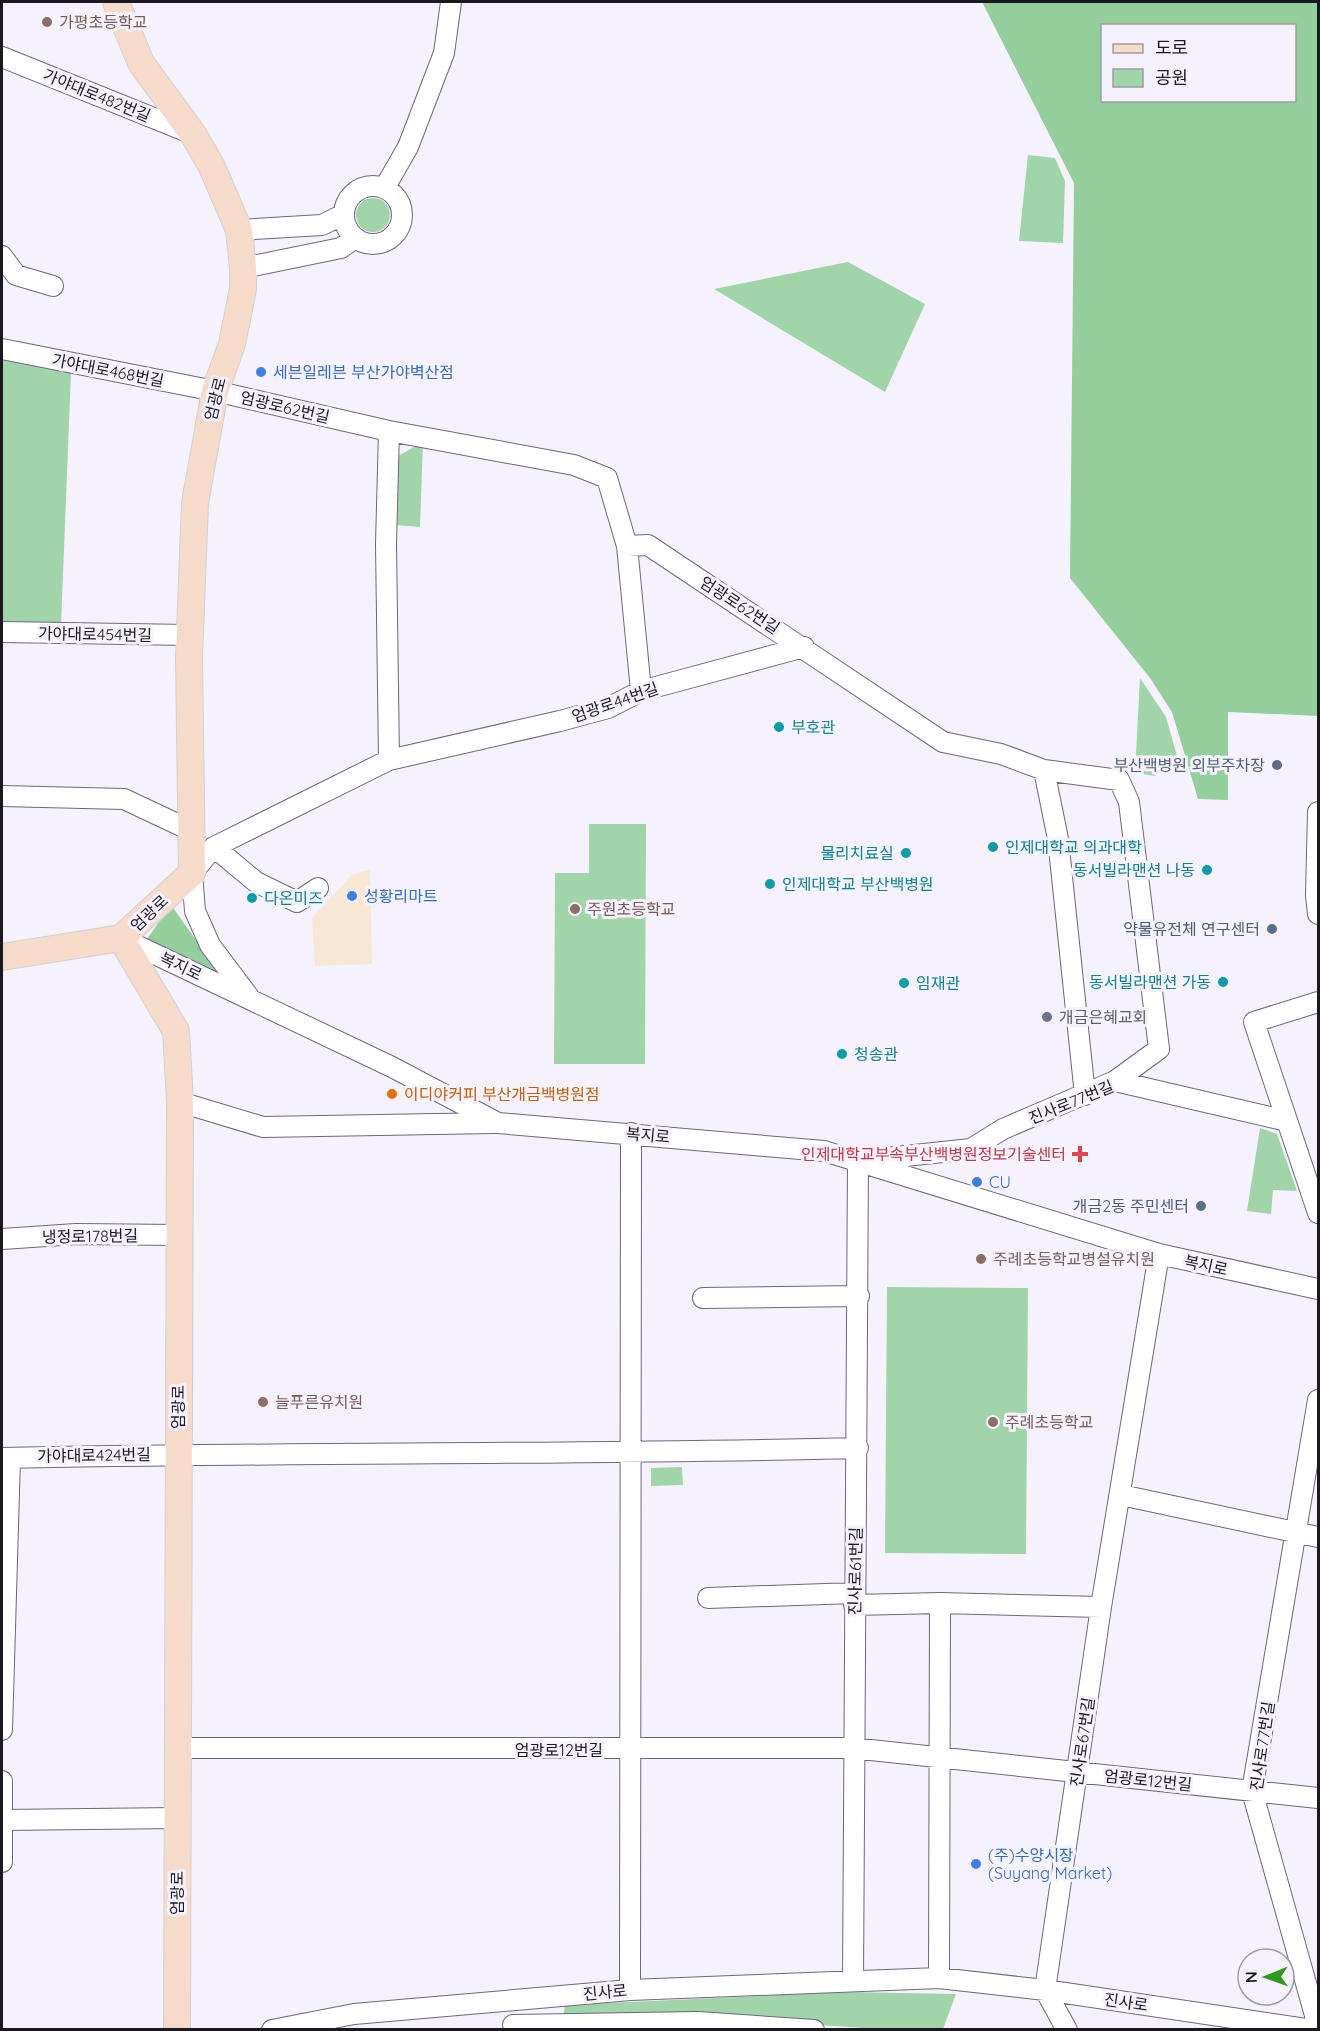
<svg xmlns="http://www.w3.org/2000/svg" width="1320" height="2031" font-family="Quicksand,'Noto Sans KR',sans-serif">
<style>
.commercial{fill:#f7e8d5}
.green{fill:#a1d4a8}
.forest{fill:#93ce9c;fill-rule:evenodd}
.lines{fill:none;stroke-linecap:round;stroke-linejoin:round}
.minor-casing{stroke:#6d667f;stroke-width:22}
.major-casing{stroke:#d1d1d3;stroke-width:28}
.minor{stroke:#fff;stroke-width:20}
.major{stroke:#f6daca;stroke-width:26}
.education-dot{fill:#8d6e63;stroke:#f5f2fe;stroke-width:2}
.shop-dot{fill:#3f7fe0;stroke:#f5f2fe;stroke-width:2}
.culture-dot{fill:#0f9aa8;stroke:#f5f2fe;stroke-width:2}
.service-dot{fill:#5c6f8a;stroke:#f5f2fe;stroke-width:2}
.worship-dot{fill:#6b7280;stroke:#f5f2fe;stroke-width:2}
.food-dot{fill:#e8710a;stroke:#f5f2fe;stroke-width:2}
.health-dot{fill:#e0444e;stroke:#f5f2fe;stroke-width:2}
.labels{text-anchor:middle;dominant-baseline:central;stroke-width:6;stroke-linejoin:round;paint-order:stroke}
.education-label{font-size:16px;fill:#785e54;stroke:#f5f2fe;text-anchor:start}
.street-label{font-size:16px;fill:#1b1822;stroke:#f5f2fe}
.shop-label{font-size:16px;fill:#366cbe;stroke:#f5f2fe;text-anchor:start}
.culture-label{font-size:16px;fill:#0d838f;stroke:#f5f2fe;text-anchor:start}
.service-label{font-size:16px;fill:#4e5e75;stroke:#f5f2fe;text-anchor:end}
.worship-label{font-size:16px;fill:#5b616d;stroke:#f5f2fe;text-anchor:start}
.food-label{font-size:16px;fill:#c56008;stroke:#f5f2fe;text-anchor:start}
.health-label{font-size:16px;fill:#be3a42;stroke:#f5f2fe;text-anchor:end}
</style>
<rect width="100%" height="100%" fill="#f5f2fe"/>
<!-- commercial -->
<path class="commercial" d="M 370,870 L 372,964 L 315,966 L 312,918 L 353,874 Z"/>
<!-- green -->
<path class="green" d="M 1028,155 L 1055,158 L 1065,181 L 1063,243 L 1019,241 Z
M356 215a17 17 0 1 1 34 0a17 17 0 1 1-34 0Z
M 848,262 L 925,304 L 885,392 L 714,289 Z
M 2,356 L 71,373 L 61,625 L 2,623 Z
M 423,442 L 420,527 L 396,525 L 398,456 Z
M 1140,678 L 1166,717 L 1177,756 L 1155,776 L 1135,773 Z
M 589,824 L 646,824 L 645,1064 L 554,1064 L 555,873 L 589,873 Z
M 1260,1128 L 1277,1134 L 1297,1191 L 1273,1190 L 1271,1214 L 1247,1211 Z
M 887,1287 L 1028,1288 L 1026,1554 L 885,1553 Z
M 682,1467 L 683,1485 L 651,1486 L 651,1468 Z
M 845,1992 L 956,1994 L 943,2029 L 879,2029 L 700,2017 L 563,2017 L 565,2005 Z"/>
<!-- forest -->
<path class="forest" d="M 982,2 L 1318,2 L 1318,716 L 1228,712 L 1228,800 L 1198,799 L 1172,712 L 1150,678 L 1070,578 L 1074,183 ZM 1102,26 L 1294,26 L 1294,100 L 1102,100 Z
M 171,905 L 227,984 L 147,939 Z"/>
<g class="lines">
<defs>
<path id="minor" d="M 2,57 L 193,134
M344 215a29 29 0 1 1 58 0a29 29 0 1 1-58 0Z
M 385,187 L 408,147 L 444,53 L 451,2
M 239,230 L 322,225 L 344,214
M 2,256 L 16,275 L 53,286
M 243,268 L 341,248 L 355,238
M 2,349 L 215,391 L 389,431 L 574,465 L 607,478 L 627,546 L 641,691
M 627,546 L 648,545 L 943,742 L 1001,754 L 1044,770 L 1119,780 L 1129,802 L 1159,1049 L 1115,1081
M 2,632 L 189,635
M 389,760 L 386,544 L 389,431
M 1044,770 L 1058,839 L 1085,1095
M 2,796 L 124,799 L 192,831
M 1318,812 L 1316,895 L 1318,914
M 214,847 L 256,882 L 297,902 L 318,888
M 121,938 L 392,1067 L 498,1123 L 824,1151 L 1159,1254 L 1318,1289
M 249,997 L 210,945 L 195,911 L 192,873 L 214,847 L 389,760 L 560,721 L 608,708 L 641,691 L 804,647
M 1318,1002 L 1254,1022 L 1318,1213
M 180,1102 L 263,1127 L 494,1123
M 2,1239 L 76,1234 L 178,1235
M 703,1298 L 859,1296
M 1318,1400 L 1252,1791 L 1318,2026
M 2,1458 C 287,1452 572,1455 858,1448
M 1121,1495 L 1318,1537
M 708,1598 L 854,1593
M 854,1605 L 940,1603 L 1101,1607
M 2,1730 L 10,1458
M 178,1748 L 852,1748 L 1318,1798
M 2,1781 L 2,1862
M 3,1820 L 177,1818
M 939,1978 L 940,1603
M 853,1981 L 858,1161 L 971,1149 L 1003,1129 L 1115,1081 L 1287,1121
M 630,1990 L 631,1133
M 513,2025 L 698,2022 L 814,2030
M 272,2030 L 354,2014 L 630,1990 L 939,1978 L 1045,1990 L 1313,2030
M 1067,2030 L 1045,1990 L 1101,1607 L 1159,1254"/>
<path id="major" d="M 116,2 L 141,63 L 193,134 L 212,167 L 239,230 L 243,268 L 243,289 L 232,344 L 215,391 L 195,503 L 189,657 L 192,873 L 121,938
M 121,938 L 176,1031 L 180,1102 L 177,2030
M 2,957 L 121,938"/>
</defs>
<!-- minor casing -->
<use href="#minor" class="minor-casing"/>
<!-- major casing -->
<use href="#major" class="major-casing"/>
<!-- minor -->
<use href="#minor" class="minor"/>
<!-- major -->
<use href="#major" class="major"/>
</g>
<!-- markers -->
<g class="education-dot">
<circle cx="47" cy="22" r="6"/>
<circle cx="575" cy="909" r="6"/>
<circle cx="981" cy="1259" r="6"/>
<circle cx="263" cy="1402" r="6"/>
<circle cx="993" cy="1422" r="6"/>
</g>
<g class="shop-dot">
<circle cx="261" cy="372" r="6"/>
<circle cx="352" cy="896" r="6"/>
<circle cx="977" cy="1182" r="6"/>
<circle cx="976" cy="1864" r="6"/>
</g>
<g class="culture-dot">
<circle cx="779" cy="727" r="6"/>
<circle cx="993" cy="847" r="6"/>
<circle cx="906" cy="853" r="6"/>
<circle cx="1207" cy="870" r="6"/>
<circle cx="770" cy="884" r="6"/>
<circle cx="252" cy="898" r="6"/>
<circle cx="1223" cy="982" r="6"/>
<circle cx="904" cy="983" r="6"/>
<circle cx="842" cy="1054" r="6"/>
</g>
<g class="service-dot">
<circle cx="1277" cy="765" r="6"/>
<circle cx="1272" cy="929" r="6"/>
<circle cx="1201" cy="1206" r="6"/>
</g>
<circle class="worship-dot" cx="1047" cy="1017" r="6"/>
<circle class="food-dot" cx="392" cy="1094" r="6"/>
<path class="health-dot" d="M1077 1145h6v6h6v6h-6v6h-6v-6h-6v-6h6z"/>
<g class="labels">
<!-- education labels -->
<g class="education-label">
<text x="59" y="22">가평초등학교</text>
<text x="587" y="909">주원초등학교</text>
<text x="993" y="1259">주례초등학교병설유치원</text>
<text x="275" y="1402">늘푸른유치원</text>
<text x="1005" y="1422">주례초등학교</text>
</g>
<!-- street labels -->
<g class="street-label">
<text transform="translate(97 95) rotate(22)">가야대로482번길</text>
<text transform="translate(108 370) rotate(11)">가야대로468번길</text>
<text transform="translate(215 399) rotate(-76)">엄광로</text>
<text transform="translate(285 407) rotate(13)">엄광로62번길</text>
<text transform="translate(740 605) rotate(33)">엄광로62번길</text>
<text transform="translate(95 634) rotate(1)">가야대로454번길</text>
<text transform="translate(615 702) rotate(-19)">엄광로44번길</text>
<text transform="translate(149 913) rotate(-43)">엄광로</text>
<text transform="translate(181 966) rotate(25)">복지로</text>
<text transform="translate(1071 1102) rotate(-22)">진사로77번길</text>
<text transform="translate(648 1135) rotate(5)">복지로</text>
<text transform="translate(90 1236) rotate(-1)">냉정로178번길</text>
<text transform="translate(1206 1265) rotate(12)">복지로</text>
<text transform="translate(178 1407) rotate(-90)">엄광로</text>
<text transform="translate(94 1455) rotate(-1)">가야대로424번길</text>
<text transform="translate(855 1571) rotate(-89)">진사로61번길</text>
<text transform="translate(1082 1742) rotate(-82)">진사로67번길</text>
<text transform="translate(1262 1746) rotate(-82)">진사로77번길</text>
<text x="559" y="1750">엄광로12번길</text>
<text transform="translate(1148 1780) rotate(6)">엄광로12번길</text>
<text transform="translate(177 1893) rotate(-90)">엄광로</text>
<text transform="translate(605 1992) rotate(-5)">진사로</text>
<text transform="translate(1126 2002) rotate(8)">진사로</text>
</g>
<!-- shop labels -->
<g class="shop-label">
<text x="273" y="372">세븐일레븐 부산가야벽산점</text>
<text x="364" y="896">성황리마트</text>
<text x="989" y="1182">CU</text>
<text x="988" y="1855">(주)수양시장<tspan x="988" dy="18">(Suyang Market)</tspan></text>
</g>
<!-- culture labels -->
<g class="culture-label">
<text x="791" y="727">부호관</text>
<text x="1005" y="847">인제대학교 의과대학</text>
<text x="894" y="853" text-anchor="end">물리치료실</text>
<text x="1195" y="870" text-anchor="end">동서빌라맨션 나동</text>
<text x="782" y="884">인제대학교 부산백병원</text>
<text x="264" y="898">다온미즈</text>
<text x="1211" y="982" text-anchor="end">동서빌라맨션 가동</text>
<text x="916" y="983">임재관</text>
<text x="854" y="1054">청송관</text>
</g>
<!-- service labels -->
<g class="service-label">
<text x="1265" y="765">부산백병원 외부주차장</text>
<text x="1260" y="929">약물유전체 연구센터</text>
<text x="1189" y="1206">개금2동 주민센터</text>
</g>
<!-- worship labels -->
<g class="worship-label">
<text x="1059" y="1017">개금은혜교회</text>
</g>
<!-- food labels -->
<g class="food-label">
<text x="404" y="1094">이디야커피 부산개금백병원점</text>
</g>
<!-- health labels -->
<g class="health-label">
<text x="1066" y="1154">인제대학교부속부산백병원정보기술센터</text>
</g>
</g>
<!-- border -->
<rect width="1320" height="2031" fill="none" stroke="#1b1822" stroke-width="6"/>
<!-- legend -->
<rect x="1101" y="24" width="195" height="78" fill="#f5f2fe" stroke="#9e9ba6" stroke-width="1.5"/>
<rect x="1113" y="44" width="30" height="9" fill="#f6daca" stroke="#9e9ba6" stroke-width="1.5"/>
<text x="1155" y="54" font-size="18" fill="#1b1822">도로</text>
<rect x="1113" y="69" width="30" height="18" fill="#a1d4a8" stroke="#9e9ba6" stroke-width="1.5"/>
<text x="1155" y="84" font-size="18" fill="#1b1822">공원</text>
<!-- north arrow -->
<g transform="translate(1266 1977) rotate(269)"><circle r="28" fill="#f5f2fe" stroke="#9e9ba6" stroke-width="1.5"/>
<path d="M0-4.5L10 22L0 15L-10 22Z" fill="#309821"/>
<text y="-9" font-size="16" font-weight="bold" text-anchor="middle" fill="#1b1822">N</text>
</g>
</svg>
